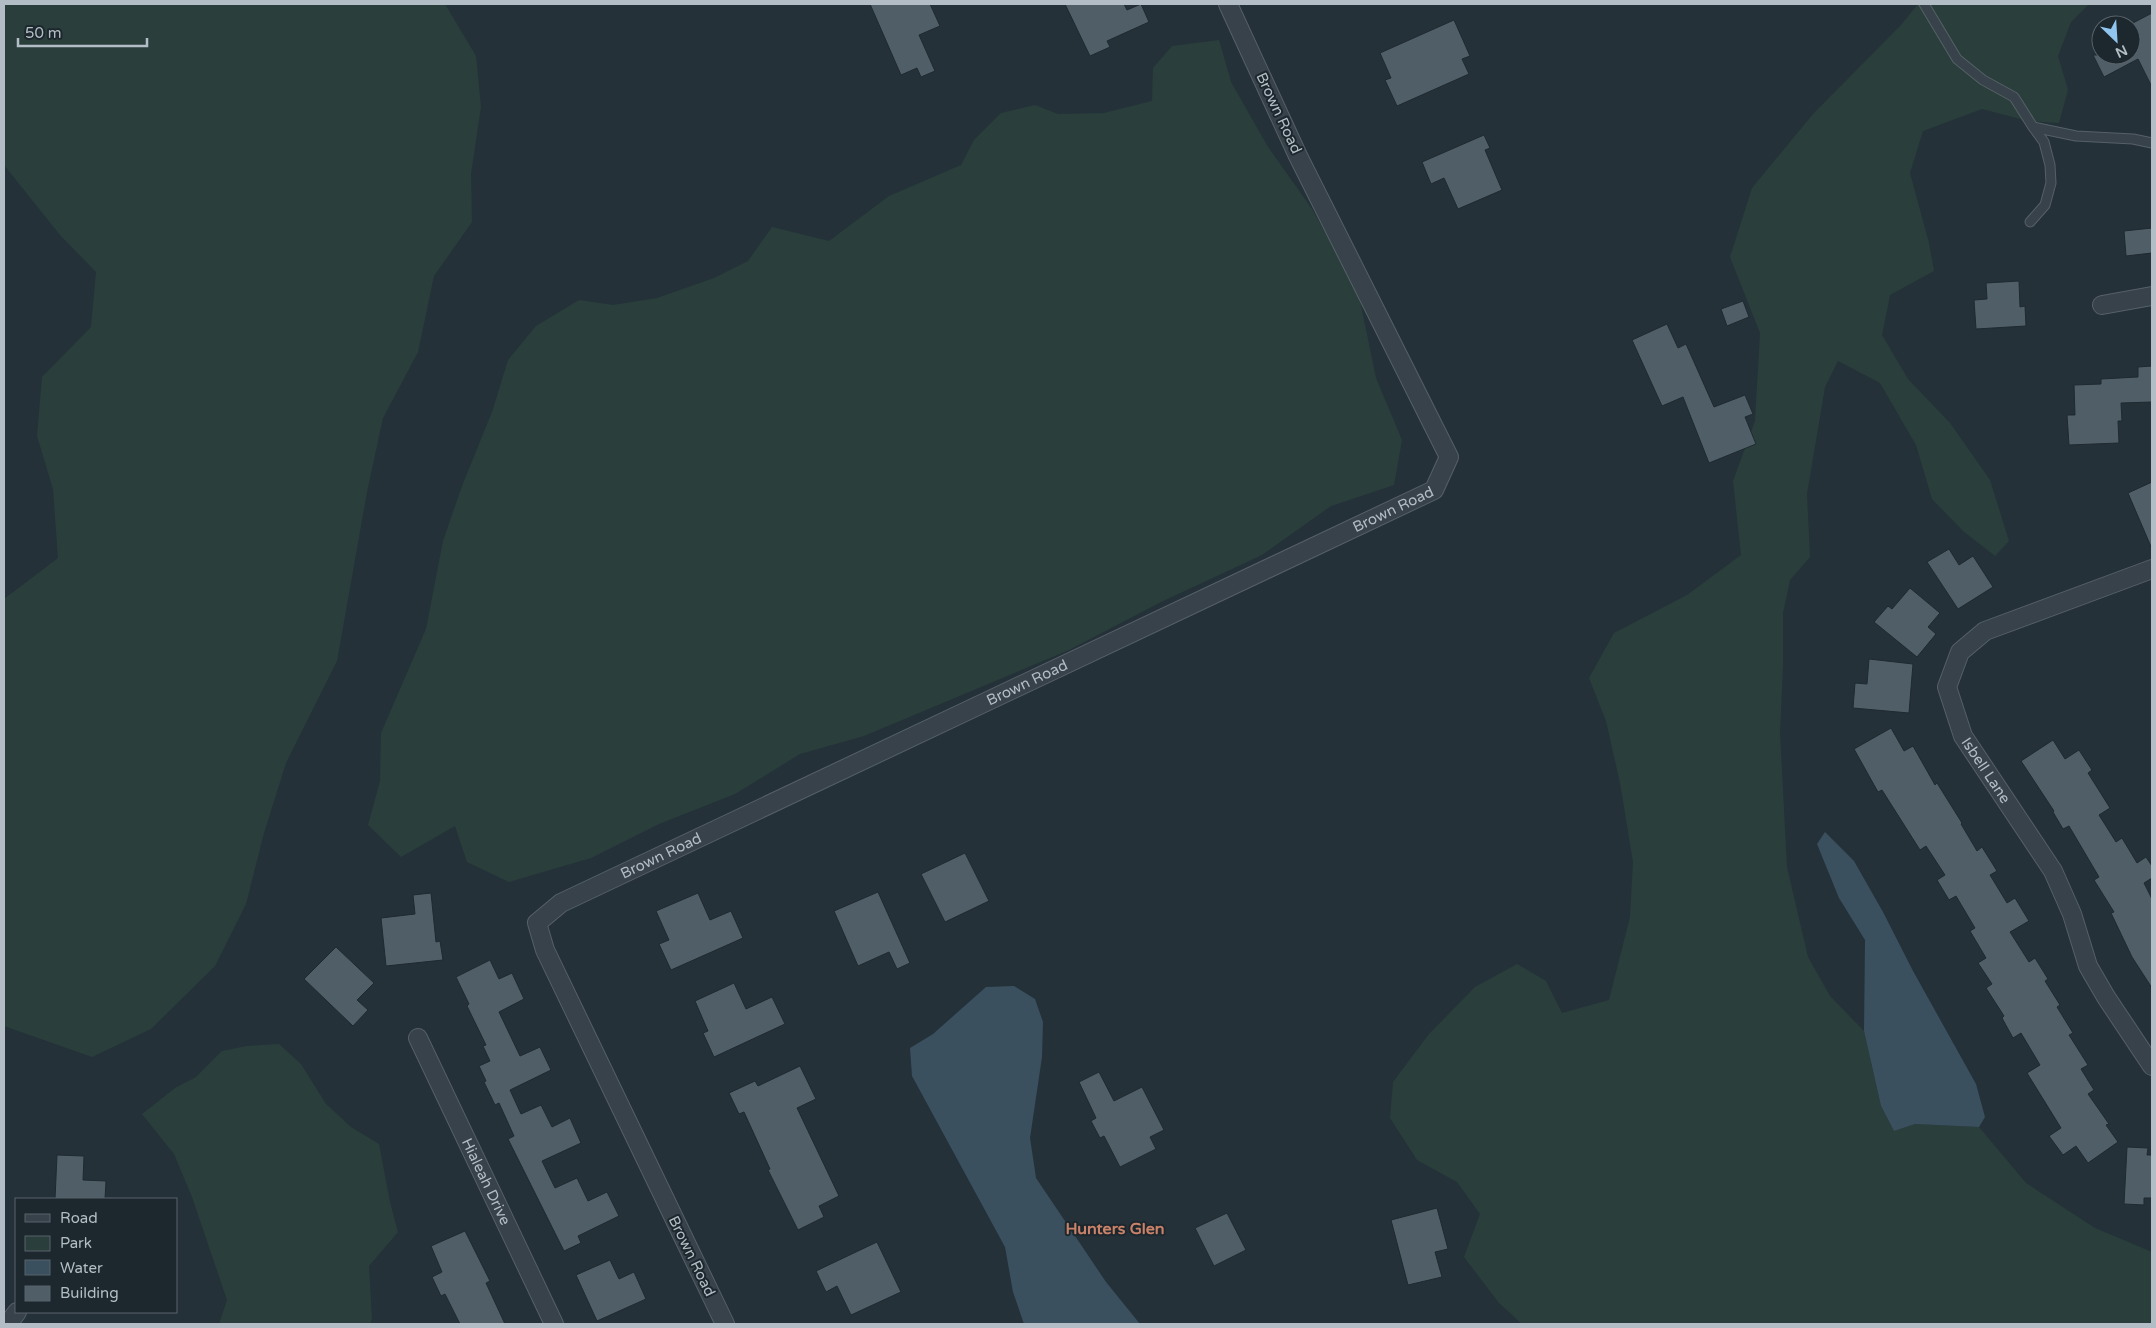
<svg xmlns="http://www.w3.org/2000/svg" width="2156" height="1328" font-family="'Varela Round',sans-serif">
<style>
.green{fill:#2a3f3c}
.water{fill:#3a505f}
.building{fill:#505e67;stroke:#1f2930}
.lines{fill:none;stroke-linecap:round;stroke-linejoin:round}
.service-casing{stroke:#566067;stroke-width:11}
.minor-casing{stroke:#566067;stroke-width:20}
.service{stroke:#38424a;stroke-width:9}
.minor{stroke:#38424a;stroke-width:18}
.labels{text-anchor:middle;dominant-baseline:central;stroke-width:4;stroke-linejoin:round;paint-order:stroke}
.street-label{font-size:15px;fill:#b3bdc5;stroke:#1d272e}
.neighbourhood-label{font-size:16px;font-weight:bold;fill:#ca8269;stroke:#1d272e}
</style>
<rect width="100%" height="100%" fill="#243139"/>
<!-- green -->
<path class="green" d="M 4,4 L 445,4 L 476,56 L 481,107 L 471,174 L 472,222 L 434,276 L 418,352 L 383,418 L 367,492 L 337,661 L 286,763 L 264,833 L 246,904 L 215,966 L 151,1029 L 92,1057 L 4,1026 L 4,599 L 58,558 L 53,489 L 37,436 L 42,377 L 91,327 L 96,272 L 60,235 L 4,165 Z
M 1918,4 L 2089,4 L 2071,22 L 2058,56 L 2068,90 L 2059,123 L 2028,121 L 1982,109 L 1923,131 L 1910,173 L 1929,243 L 1934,271 L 1890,295 L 1882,335 L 1908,379 L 1950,423 L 1990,480 L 2009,541 L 1995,556 L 1963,531 L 1932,499 L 1916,445 L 1880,383 L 1838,361 L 1825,387 L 1807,494 L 1810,557 L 1790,580 L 1783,613 L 1783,665 L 1780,733 L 1787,867 L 1808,957 L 1830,996 L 1864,1031 L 1881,1106 L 1894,1131 L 1915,1124 L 1979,1127 L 2026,1183 L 2095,1228 L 2152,1252 L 2152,1324 L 1522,1324 L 1499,1303 L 1464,1257 L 1480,1214 L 1457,1182 L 1417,1160 L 1390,1118 L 1393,1082 L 1429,1034 L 1475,987 L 1517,964 L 1546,981 L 1562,1013 L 1609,1000 L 1630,917 L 1633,862 L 1620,783 L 1606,721 L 1589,678 L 1614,633 L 1687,595 L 1741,555 L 1733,481 L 1755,421 L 1760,333 L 1730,257 L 1752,188 L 1813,114 L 1901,25 Z
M 1219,40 L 1231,82 L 1268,147 L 1312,209 L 1358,291 L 1376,378 L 1402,440 L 1394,485 L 1331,506 L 1262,555 L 1161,602 L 1069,650 L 864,736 L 800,754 L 735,794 L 659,824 L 591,858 L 509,882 L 467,862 L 455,826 L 401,857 L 368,825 L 380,781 L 381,733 L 426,629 L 443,541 L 462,486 L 492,412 L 508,360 L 536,326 L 579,300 L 613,305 L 657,298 L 714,278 L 748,261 L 772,227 L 829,241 L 889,196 L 961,165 L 974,140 L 1001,113 L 1035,105 L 1058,114 L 1104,113 L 1152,101 L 1153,68 L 1172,46 Z
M 279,1044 L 301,1064 L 326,1104 L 351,1127 L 379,1144 L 390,1202 L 398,1232 L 369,1266 L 372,1319 L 370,1324 L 219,1324 L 227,1300 L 192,1197 L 174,1154 L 142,1114 L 175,1088 L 196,1077 L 222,1051 L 247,1046 Z"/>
<!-- water -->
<path class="water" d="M 1825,832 L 1854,861 L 1883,912 L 1913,971 L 1976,1084 L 1985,1117 L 1979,1127 L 1915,1124 L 1894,1131 L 1881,1106 L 1864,1031 L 1865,940 L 1839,898 L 1817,844 Z
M 1014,986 L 1035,999 L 1043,1022 L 1042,1057 L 1030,1138 L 1036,1178 L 1106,1282 L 1140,1324 L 1024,1324 L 1013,1292 L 1005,1247 L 912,1076 L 910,1048 L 933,1034 L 986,987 Z"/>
<!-- building -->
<path class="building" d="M 870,4 L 930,4 L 940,26 L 919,35 L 935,71 L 921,77 L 917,68 L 901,75 Z
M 1065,4 L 1124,4 L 1127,10 L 1141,4 L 1149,22 L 1107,41 L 1110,47 L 1090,56 Z
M 2152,13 L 2152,87 L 2138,59 L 2104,77 L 2093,55 L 2131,55 L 2131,24 Z
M 1454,20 L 1470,56 L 1462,59 L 1469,74 L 1397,106 L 1385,80 L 1391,78 L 1380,53 Z
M 1484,135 L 1490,148 L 1485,150 L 1502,190 L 1458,209 L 1444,178 L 1431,184 L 1422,162 Z
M 2152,228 L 2152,253 L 2126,256 L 2124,231 Z
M 2019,281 L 2020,307 L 2025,306 L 2026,326 L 1976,329 L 1974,300 L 1987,299 L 1986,283 Z
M 1743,301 L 1749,317 L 1727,326 L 1721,309 Z
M 1667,324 L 1678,348 L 1686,344 L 1714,407 L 1745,395 L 1753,414 L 1745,417 L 1756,444 L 1709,463 L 1683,397 L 1662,406 L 1632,340 Z
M 2152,366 L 2152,402 L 2121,403 L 2122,421 L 2118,421 L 2119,443 L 2069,445 L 2067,415 L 2075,415 L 2074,385 L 2101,384 L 2101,379 L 2138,377 L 2138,367 Z
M 2152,482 L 2152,549 L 2128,493 Z
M 1949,549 L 1959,565 L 1973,556 L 1993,587 L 1958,609 L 1927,562 Z
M 1910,588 L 1940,613 L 1928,627 L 1936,634 L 1917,657 L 1874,622 L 1888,606 L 1892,609 Z
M 1869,659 L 1913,664 L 1909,713 L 1853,708 L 1855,683 L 1867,684 Z
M 1891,728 L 1904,751 L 1913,746 L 1935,785 L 1937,783 L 1962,823 L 1961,824 L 1977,851 L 1982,847 L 1997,871 L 1990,875 L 2007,903 L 2015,898 L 2029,921 L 2010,932 L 2029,962 L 2035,958 L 2048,979 L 2045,981 L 2060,1005 L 2057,1007 L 2073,1033 L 2069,1035 L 2088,1065 L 2081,1069 L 2094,1090 L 2088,1094 L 2109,1124 L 2106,1125 L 2118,1142 L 2088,1163 L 2076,1146 L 2063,1155 L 2049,1136 L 2061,1128 L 2027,1073 L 2040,1065 L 2021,1033 L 2013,1038 L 2002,1018 L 2004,1016 L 1986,988 L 1992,984 L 1978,963 L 1986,958 L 1970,931 L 1975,928 L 1956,896 L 1949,900 L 1937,880 L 1945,875 L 1926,846 L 1920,850 L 1882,790 L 1878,792 L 1854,749 Z
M 2053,740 L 2065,759 L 2079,750 L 2092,770 L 2088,773 L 2110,808 L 2099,815 L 2116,842 L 2122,838 L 2137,863 L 2146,857 L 2152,866 L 2152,878 L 2144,883 L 2152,899 L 2152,988 L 2132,957 L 2111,913 L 2114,912 L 2094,880 L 2099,877 L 2069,826 L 2063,829 L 2053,812 L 2054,811 L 2021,761 Z
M 965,853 L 989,901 L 945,922 L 921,874 Z
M 878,892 L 910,963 L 897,969 L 889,952 L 858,966 L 834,911 Z
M 431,893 L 436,942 L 440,941 L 443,960 L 386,966 L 381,918 L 415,914 L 413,895 Z
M 698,893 L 710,920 L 731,911 L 743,938 L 671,970 L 659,944 L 669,940 L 656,911 Z
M 336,947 L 374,983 L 357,1000 L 368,1010 L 353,1026 L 304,979 Z
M 490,960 L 499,979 L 512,973 L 524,999 L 499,1012 L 520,1056 L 540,1047 L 551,1070 L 510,1090 L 521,1114 L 541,1105 L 552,1127 L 570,1118 L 581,1143 L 542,1161 L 555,1188 L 577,1178 L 588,1201 L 607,1192 L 619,1216 L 578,1236 L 581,1243 L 564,1251 L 508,1139 L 514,1136 L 499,1103 L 495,1105 L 484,1082 L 486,1081 L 479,1066 L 490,1061 L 483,1046 L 486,1045 L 467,1006 L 469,1004 L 456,977 Z
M 734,983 L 746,1009 L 772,997 L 785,1024 L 714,1057 L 703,1033 L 708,1031 L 695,1001 Z
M 800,1066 L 816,1099 L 797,1108 L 839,1196 L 819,1206 L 824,1217 L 798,1230 L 768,1170 L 770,1169 L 744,1112 L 739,1114 L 729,1093 L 755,1081 L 758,1086 Z
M 1099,1072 L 1114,1101 L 1142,1087 L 1164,1130 L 1150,1137 L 1156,1149 L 1120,1167 L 1104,1136 L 1100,1138 L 1091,1121 L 1096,1118 L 1079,1082 Z
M 2127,1147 L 2148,1148 L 2147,1155 L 2152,1155 L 2152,1198 L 2144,1198 L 2144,1205 L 2124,1204 Z
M 57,1155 L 84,1156 L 83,1180 L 106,1181 L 105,1199 L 55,1199 Z
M 1437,1208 L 1448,1249 L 1435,1252 L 1442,1277 L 1408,1285 L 1391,1220 Z
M 1227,1213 L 1246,1250 L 1214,1266 L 1195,1228 Z
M 465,1231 L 490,1281 L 486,1283 L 505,1324 L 460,1324 L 445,1294 L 441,1296 L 432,1277 L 442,1272 L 431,1246 Z
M 877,1242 L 901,1292 L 851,1315 L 837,1286 L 826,1292 L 816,1271 Z
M 610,1260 L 619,1279 L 634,1272 L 646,1299 L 597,1321 L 576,1275 Z"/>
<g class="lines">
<defs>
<path id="service" d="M 1924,4 L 1957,59 L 1983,80 L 2014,97 L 2033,127 L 2076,136 L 2133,139 L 2152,143
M 2030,222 L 2045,205 L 2051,183 L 2050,165 L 2044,142 L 2033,127"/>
<g id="minor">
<path d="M 2102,305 L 2152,296"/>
<path id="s1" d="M 2152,569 L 1985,631 L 1960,652 L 1947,687 L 1963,736 L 2053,871 L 2072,914 L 2088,966 L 2106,997 L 2152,1066"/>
<path id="s2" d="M 418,1038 L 554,1324"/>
<path d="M 8,1324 L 17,1312"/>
<path id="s3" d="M 725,1324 L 545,950 L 537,923 L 561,903 L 1434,490 L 1449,457 L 1298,156 L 1228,4"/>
</g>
</defs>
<!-- service casing -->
<use href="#service" class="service-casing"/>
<!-- minor casing -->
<use href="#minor" class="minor-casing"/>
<!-- service -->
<use href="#service" class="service"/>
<!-- minor -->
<use href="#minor" class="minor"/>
</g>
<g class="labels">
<!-- street labels -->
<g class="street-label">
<text transform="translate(1279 113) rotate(65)">Brown Road</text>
<text stroke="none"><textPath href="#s3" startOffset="1395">Brown Road</textPath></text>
<text stroke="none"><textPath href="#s3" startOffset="990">Brown Road</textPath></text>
<text stroke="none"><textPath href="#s1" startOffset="341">Isbell Lane</textPath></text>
<text stroke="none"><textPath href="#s3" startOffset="585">Brown Road</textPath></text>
<text stroke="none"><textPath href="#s2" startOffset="159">Hialeah Drive</textPath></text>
<text transform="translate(692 1256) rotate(64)">Brown Road</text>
</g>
<!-- neighbourhood labels -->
<g class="neighbourhood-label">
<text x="1115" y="1229">Hunters Glen</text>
</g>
</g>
<!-- border -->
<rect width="2156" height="1328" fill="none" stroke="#b3bdc5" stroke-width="10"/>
<!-- legend -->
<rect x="15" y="1198" width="162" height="115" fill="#1d272e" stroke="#59636a"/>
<rect x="25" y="1214" width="25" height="8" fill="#38424a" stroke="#59636a"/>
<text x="60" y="1223" font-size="15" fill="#b3bdc5">Road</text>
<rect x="25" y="1236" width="25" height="15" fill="#2a3f3c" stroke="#59636a"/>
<text x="60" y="1248" font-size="15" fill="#b3bdc5">Park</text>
<rect x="25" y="1260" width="25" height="15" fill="#3a505f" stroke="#59636a"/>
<text x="60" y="1273" font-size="15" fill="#b3bdc5">Water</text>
<rect x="25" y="1286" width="25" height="15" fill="#505e67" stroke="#59636a"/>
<text x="60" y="1298" font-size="15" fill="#b3bdc5">Building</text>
<!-- north arrow -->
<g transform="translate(2116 40) rotate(155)"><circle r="24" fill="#1d272e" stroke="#59636a"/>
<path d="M0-4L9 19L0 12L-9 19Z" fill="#8fc5ee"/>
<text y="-8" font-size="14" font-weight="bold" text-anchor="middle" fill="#b3bdc5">N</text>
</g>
<!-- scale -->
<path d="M18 38v8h129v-8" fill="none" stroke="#b3bdc5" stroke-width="2.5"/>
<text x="25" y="38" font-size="15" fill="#b3bdc5" stroke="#1d272e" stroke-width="4" paint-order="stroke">50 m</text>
</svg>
